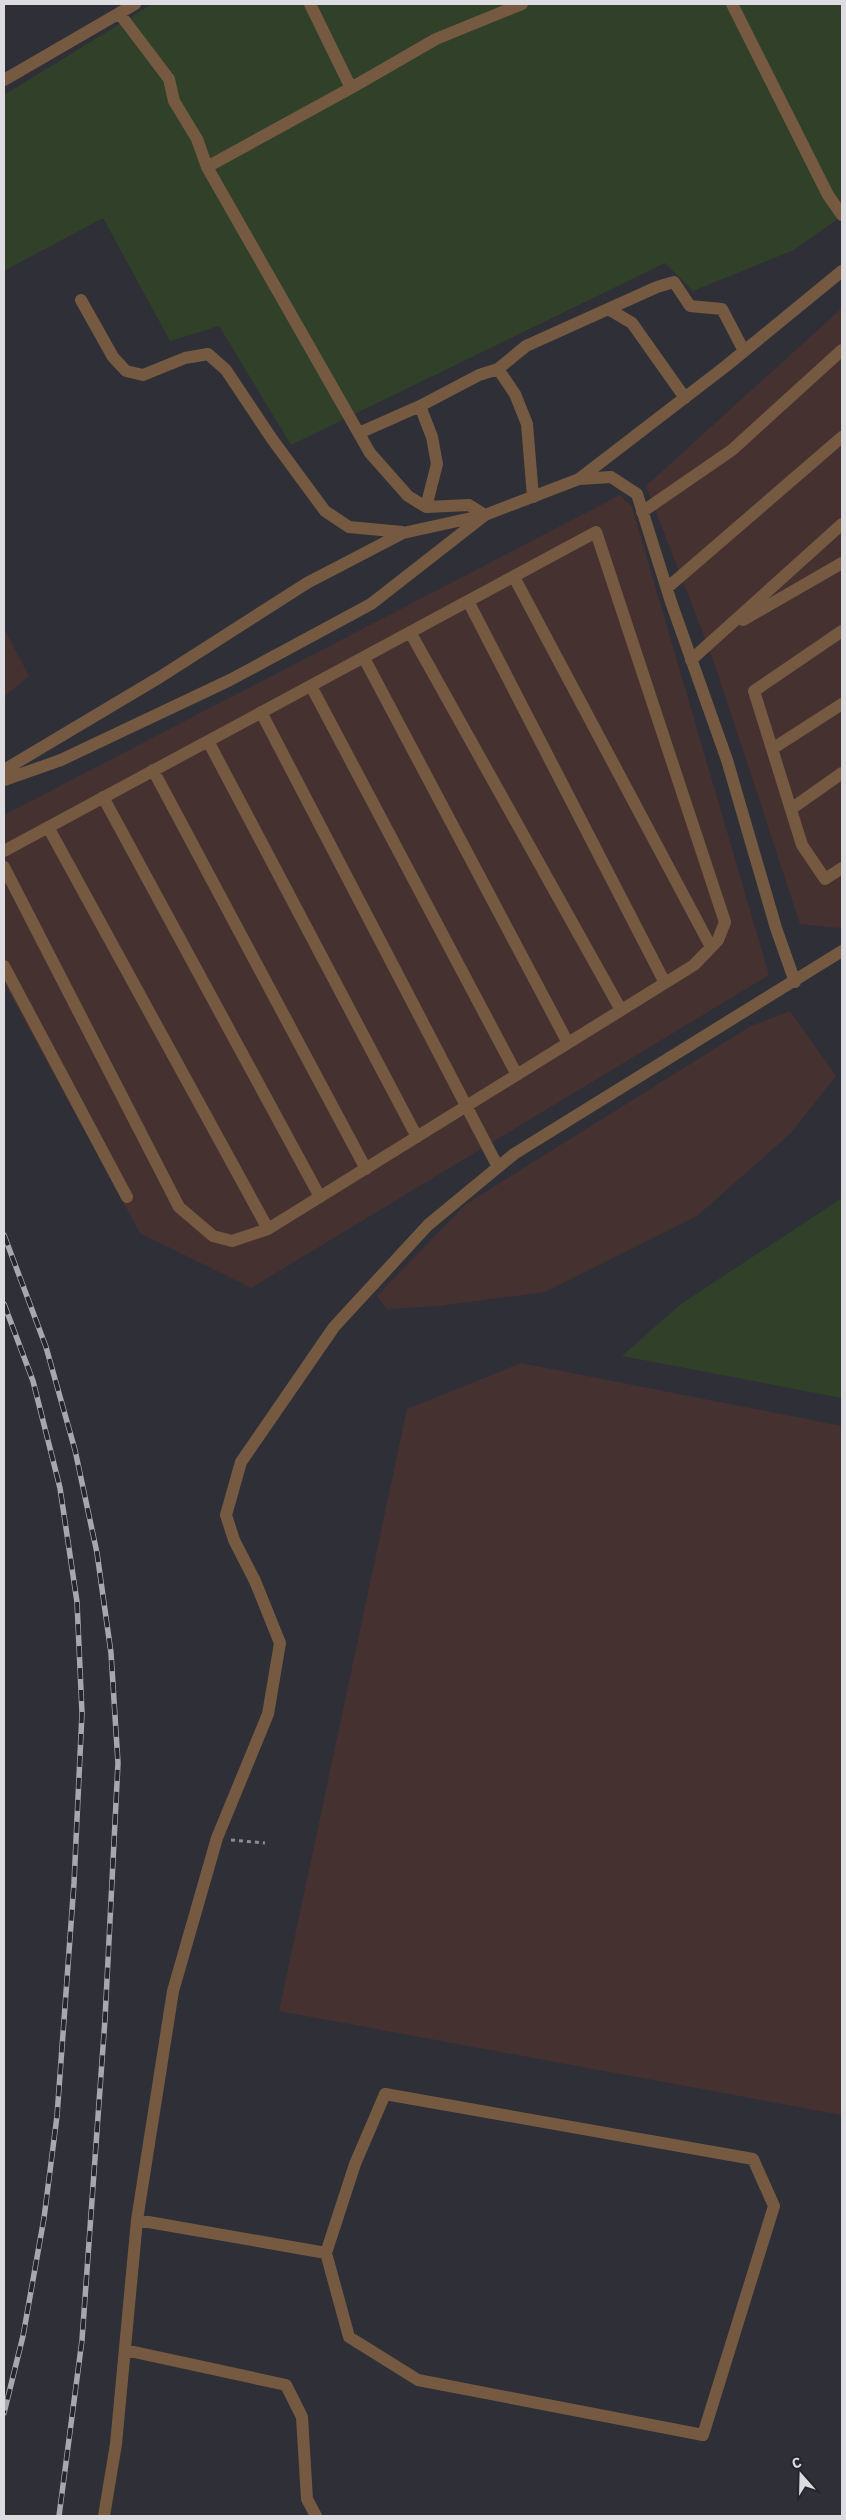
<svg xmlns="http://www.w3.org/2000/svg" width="846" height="2520" font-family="'IBM Plex Sans',sans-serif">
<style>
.industrial{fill:#463131}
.green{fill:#314028}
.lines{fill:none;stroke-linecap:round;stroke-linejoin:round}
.path{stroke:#8c8c92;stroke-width:3;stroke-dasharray:4 4;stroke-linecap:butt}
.minor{stroke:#755a41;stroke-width:12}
.rail-casing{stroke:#a7a7ad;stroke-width:5.5}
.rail{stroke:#25252d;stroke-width:4;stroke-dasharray:11;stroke-linecap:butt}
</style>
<rect width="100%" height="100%" fill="#2f2f37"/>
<!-- industrial -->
<path class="industrial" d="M 842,308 L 842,927 L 840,928 L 800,924 L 713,659 L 646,486 Z
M 620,495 L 632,507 L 769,975 L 251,1288 L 140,1233 L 4,983 L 4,815 Z
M 4,628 L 29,676 L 4,697 Z
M 790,1011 L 836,1076 L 790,1134 L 697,1216 L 545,1292 L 439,1306 L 387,1309 L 377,1296 L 466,1204 L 751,1026 Z
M 521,1363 L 842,1426 L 842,2115 L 279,2011 L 407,1409 Z"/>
<!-- green -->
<path class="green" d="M 152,4 L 842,4 L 842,216 L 794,250 L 693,291 L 665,263 L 291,445 L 219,326 L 170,341 L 103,218 L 4,271 L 4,95 Z
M 842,1198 L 842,1398 L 622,1356 L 681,1304 Z"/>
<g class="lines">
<!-- path -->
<path class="path" d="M 231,1840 L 265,1843"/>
<!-- minor -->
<path class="minor" d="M 732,4 L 828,195 L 842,215
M 4,80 L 135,4
M 351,88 L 436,39 L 522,4
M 207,167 L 351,88 L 310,4
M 81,300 L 113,357 L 126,371 L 143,375 L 185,358 L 208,354 L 226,370 L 272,439 L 325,511 L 349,527 L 402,532
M 610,310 L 632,323 L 685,398
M 498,369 L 515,394 L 527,424 L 533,497
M 420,406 L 432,437 L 437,464 L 426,507
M 359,433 L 420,406 L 479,375 L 498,369 L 526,346 L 657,287 L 674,282 L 690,306 L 722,309 L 744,351
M 579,479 L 611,477 L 637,494 L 671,602 L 727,760 L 776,928 L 795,982
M 642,512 L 732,450 L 842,350
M 514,577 L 711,947
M 667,588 L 842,437
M 468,601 L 665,983
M 743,620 L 842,563
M 842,631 L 754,691 L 802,845 L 825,879 L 842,868
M 410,632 L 621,1010
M 364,658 L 568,1043
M 691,660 L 842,524
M 311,686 L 517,1075
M 261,712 L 498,1167
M 208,741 L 417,1137
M 772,749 L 842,704
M 4,770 L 160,677 L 307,583 L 403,533 L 485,515 L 579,479 L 726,366 L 842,271
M 153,770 L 366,1169
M 4,780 L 61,760 L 230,680 L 371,604 L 485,515 L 469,505 L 426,507 L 408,496 L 370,453 L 207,167 L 197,139 L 174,101 L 169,79 L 119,13
M 103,797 L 320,1197
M 791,809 L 842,773
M 48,827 L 268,1229
M 4,851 L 596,532 L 725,922 L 718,940 L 694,965 L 268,1229 L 232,1241 L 213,1236 L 179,1207 L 4,867
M 4,966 L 127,1197
M 137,2220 L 326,2253 L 349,2337 L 418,2380 L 703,2435 L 774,2206 L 753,2159 L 385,2094 L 355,2164 L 326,2253
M 125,2350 L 286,2385 L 302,2417 L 307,2499 L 316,2516
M 104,2516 L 116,2444 L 137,2220 L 173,1991 L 217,1838 L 268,1714 L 280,1643 L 255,1581 L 234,1540 L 226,1515 L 241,1462 L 334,1327 L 428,1225 L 514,1154 L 842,951"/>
<defs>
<path id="rail" d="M 4,1235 L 46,1347 L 75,1450 L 97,1553 L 111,1653 L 118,1763 L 105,2019 L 82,2340 L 59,2516
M 4,1304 L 33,1381 L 60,1488 L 77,1602 L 82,1713 L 74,1883 L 57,2116 L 44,2218 L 23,2336 L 4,2413"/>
</defs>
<!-- rail casing -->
<use href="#rail" class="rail-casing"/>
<!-- rail -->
<use href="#rail" class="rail"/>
</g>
<!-- border -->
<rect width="846" height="2520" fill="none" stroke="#dcdce1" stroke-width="10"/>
<!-- north arrow -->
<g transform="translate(801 2475) rotate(340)" stroke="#25252d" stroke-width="4" paint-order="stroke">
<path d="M0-4L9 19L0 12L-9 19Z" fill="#dcdce1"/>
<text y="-8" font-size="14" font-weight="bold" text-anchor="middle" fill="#dcdce1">С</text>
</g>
</svg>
